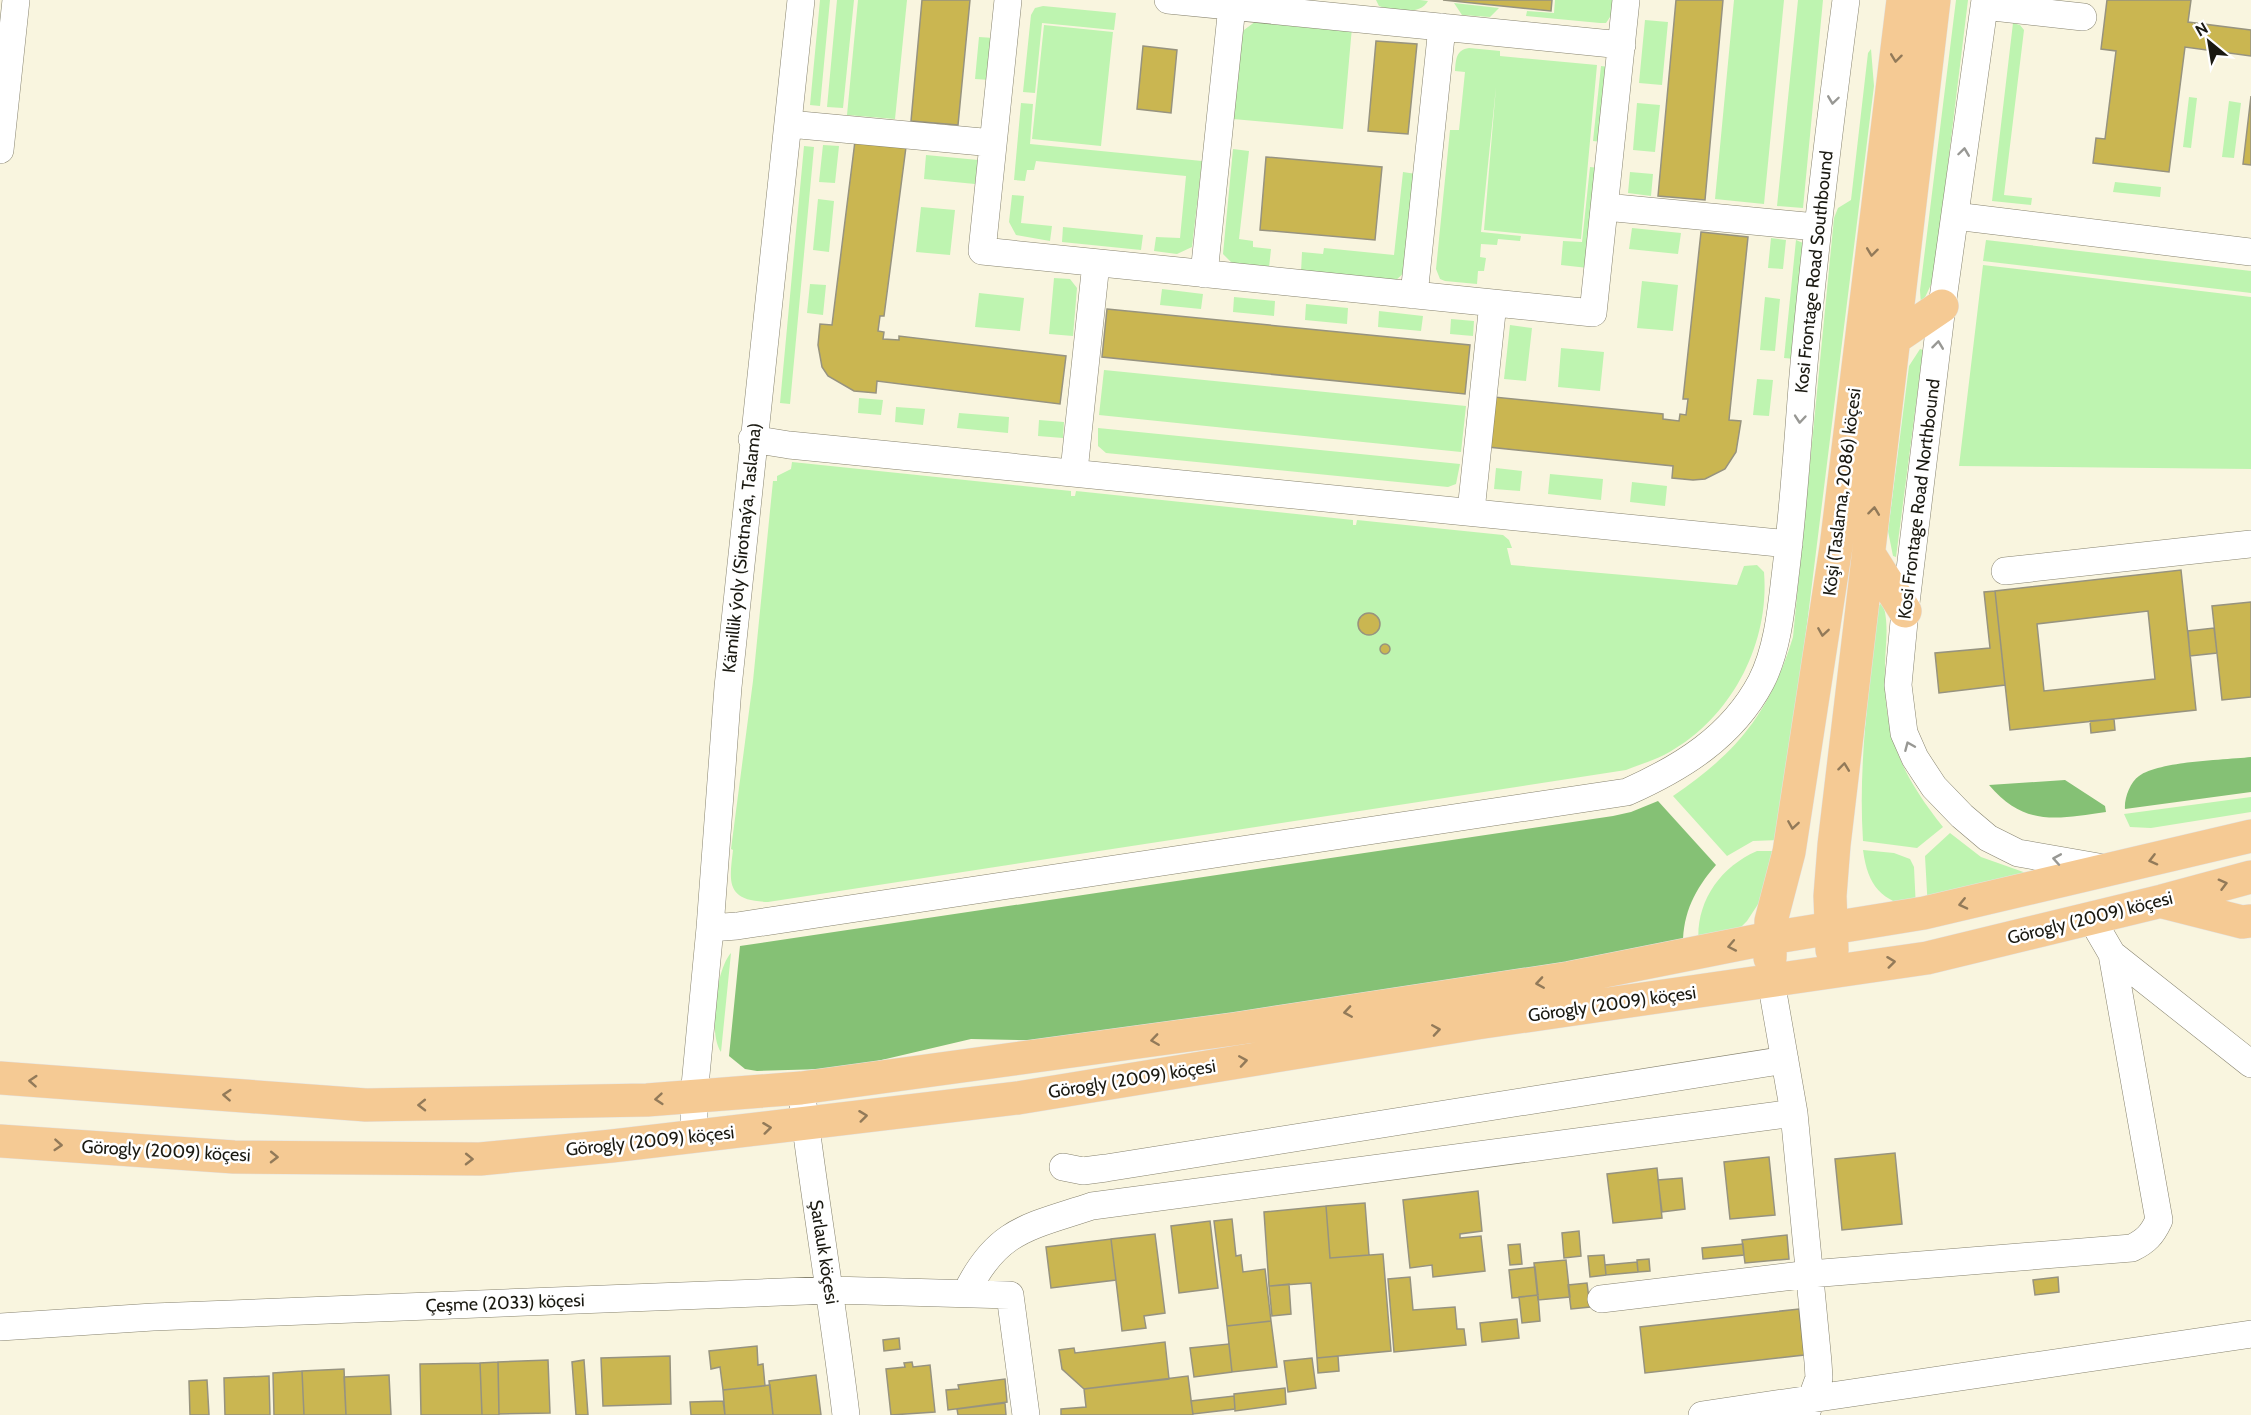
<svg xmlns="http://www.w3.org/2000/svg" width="2251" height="1415" font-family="Cabin,sans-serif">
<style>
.green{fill:#bef4b0}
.forest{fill:#85c175}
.building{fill:#cab651;stroke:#97937f;stroke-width:1.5;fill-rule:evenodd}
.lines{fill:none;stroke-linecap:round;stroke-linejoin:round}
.minor-casing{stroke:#87836f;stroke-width:28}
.major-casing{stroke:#e4e3e2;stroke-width:34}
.minor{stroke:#fff;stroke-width:27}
.major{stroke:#f5ca94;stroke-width:33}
.oneway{stroke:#927a59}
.oneway2{stroke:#989894}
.labels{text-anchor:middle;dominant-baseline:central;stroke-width:5;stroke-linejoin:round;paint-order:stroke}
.street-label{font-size:18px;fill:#1a1911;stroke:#fff}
</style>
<rect width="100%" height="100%" fill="#f9f5df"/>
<!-- green -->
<path class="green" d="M 820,0 L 830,0 L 820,106 L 810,105 Z
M 837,0 L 854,0 L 843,108 L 827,107 Z
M 858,0 L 907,0 L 895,119 L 847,115 Z
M 1376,0 L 1420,0 L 1428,1 C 1420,16 1393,11 1379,6 Z
M 1555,0 L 1613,0 L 1612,14 L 1606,23 L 1600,23 L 1526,16 L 1527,11 L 1554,13 Z
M 1734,0 L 1784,0 L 1764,204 L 1715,199 Z
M 1798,0 L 1823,0 L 1803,208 L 1777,206 Z
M 1956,0 L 1968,0 L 1934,278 L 1921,306 L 1920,290 Z
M 1454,3 L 1499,8 L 1490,17 L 1462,15 Z
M 1043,6 L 1116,13 L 1114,30 L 1042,23 L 1035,93 L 1023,92 L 1031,15 L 1035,8 Z
M 1645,20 L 1668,22 L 1662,85 L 1639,83 Z
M 1256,21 L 1352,27 L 1343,129 L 1233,119 L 1241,37 L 1244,30 Z
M 2013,23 L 2020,25 L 2024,30 L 2004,195 L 2032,198 L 2031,205 L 1992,201 Z
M 1044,25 L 1113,32 L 1101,146 L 1032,139 Z
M 979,37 L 994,38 L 990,80 L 975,79 Z
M 1469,48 L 1500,51 L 1500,56 L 1597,65 L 1581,239 L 1484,230 L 1496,87 L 1481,232 L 1521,236 L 1520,241 L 1498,239 L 1497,245 L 1481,244 L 1480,257 L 1486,258 L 1484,271 L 1478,271 L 1477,284 L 1445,281 L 1440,279 L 1436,269 L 1450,130 L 1459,130 L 1465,72 L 1455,71 C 1456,59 1456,50 1469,48 Z
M 1871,49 L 1874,86 L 1783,817 L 1779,840 L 1753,841 L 1727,856 L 1673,796 C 1738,752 1770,712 1793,637 L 1834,218 L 1838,208 L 1851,200 L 1868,53 Z
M 1601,66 L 1609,67 L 1601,142 L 1593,141 Z
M 2189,97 L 2197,98 L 2191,148 L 2183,147 Z
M 2229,101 L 2241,103 L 2234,158 L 2222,157 Z
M 1021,103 L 1033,104 L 1030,144 L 1202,161 L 1192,247 L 1177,254 L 1154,251 L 1156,237 L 1180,238 L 1186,176 L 1036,161 L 1034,170 L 1027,170 L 1025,181 L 1014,180 Z
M 1637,103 L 1660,105 L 1655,152 L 1633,150 Z
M 823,145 L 839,146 L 835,183 L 819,182 Z
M 804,146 L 814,147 L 790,404 L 780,403 Z
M 1233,149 L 1249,151 L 1239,239 L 1253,241 L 1253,247 L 1271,249 L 1269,268 L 1234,265 L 1223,254 Z
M 926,155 L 978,160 L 975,184 L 924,179 Z
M 1590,167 L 1599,168 L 1588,268 L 1561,265 L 1563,241 L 1582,242 Z
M 1403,172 L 1416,174 L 1404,273 L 1396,280 L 1301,272 L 1302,252 L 1323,254 L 1324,248 L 1394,255 Z
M 1630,172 L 1653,174 L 1651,196 L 1628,193 Z
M 2115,182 L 2161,187 L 2160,197 L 2113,192 Z
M 1012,195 L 1024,196 L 1021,223 L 1052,226 L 1050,241 L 1016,235 L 1009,222 Z
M 818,199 L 834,201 L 829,252 L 813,250 Z
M 921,207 L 955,210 L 950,255 L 916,252 Z
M 1063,227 L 1143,235 L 1141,250 L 1062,242 Z
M 1632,228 L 1681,233 L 1678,254 L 1629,249 Z
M 1771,238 L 1786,240 L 1783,269 L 1768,268 Z
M 1796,240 L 1803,243 L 1795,359 L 1784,358 Z
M 1986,240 L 2251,271 L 2251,293 L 1983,261 Z
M 1983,265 L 2251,297 L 2251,469 L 1959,466 Z
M 1054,278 L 1070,279 L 1077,288 L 1073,336 L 1049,334 Z
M 1642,281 L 1678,285 L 1673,331 L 1637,328 Z
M 810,284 L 826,285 L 823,315 L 807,313 Z
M 1162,289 L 1203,294 L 1201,309 L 1160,305 Z
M 979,293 L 1024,298 L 1020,331 L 975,327 Z
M 1234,297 L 1275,301 L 1274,316 L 1233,312 Z
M 1765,297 L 1780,299 L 1775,351 L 1760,350 Z
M 1306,304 L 1348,308 L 1347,324 L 1305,320 Z
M 1379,311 L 1423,316 L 1421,331 L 1378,327 Z
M 1451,319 L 1474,321 L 1473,336 L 1450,334 Z
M 1510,325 L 1532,328 L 1526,381 L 1504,379 Z
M 1561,348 L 1604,352 L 1600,391 L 1558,387 Z
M 1920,349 L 1923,350 L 1896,557 L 1893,556 L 1888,531 L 1909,366 Z
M 1104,370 L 1466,406 L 1461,452 L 1099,415 Z
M 1757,379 L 1773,380 L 1769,416 L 1753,415 Z
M 859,398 L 883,400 L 881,415 L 858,413 Z
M 896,407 L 925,409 L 923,425 L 895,422 Z
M 959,413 L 1009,417 L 1008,433 L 957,428 Z
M 1039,420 L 1064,422 L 1063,438 L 1038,436 Z
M 1098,428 L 1460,464 L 1456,484 L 1448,487 L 1106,453 L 1098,446 Z
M 792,462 L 1071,491 L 1071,496 L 1075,496 L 1076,491 L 1353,520 L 1353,525 L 1356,525 L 1357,520 L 1503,535 L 1509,540 L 1512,548 L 1507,548 L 1511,565 L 1737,585 L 1744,566 L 1757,565 L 1764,572 C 1770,645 1730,721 1664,755 C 1652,761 1638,765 1626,770 L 768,902 C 726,901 729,883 733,850 L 731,849 L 753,681 L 773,481 L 777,481 L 777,476 L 791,469 Z
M 1496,468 L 1522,471 L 1520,491 L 1494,489 Z
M 1550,474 L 1603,479 L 1601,500 L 1548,494 Z
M 1632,482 L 1667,486 L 1665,506 L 1630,502 Z
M 1882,603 C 1890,620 1885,648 1885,667 C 1883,735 1901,774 1943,827 L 1917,848 L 1863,841 C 1858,765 1869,690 1877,615 L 1878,606 Z
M 2251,797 L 2251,812 L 2151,828 L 2130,827 L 2124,814 Z
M 1950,833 L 1981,857 L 2029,874 L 1928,910 L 1925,856 Z
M 1863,850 L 1894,853 L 1910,859 L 1914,867 L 1916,909 C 1881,900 1868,887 1863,850 Z
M 1757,851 L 1776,851 L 1764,895 L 1747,921 L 1735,933 L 1699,947 C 1694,905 1718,868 1757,851 Z
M 731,953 L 721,1052 C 708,1034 716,969 731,953 Z"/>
<!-- forest -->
<path class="forest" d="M 2251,757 L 2251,792 L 2125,809 C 2124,799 2130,782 2139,776 C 2159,761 2225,760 2251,757 Z
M 2065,780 L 2105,806 L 2106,812 C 2057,819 2025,827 1989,785 Z
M 1658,801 L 1716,865 C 1694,890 1682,915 1683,948 L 1072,1041 L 971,1039 L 873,1062 L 823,1069 L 757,1071 L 745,1069 L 729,1056 L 740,946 L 1613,816 L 1631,812 Z"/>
<!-- building -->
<path class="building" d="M 922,0 L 970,0 L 958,125 L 911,121 Z
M 1443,0 L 1552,0 L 1551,11 Z
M 1676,0 L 1723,0 L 1705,200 L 1658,196 Z
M 2107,0 L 2191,0 L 2188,22 L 2251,30 L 2251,56 L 2185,47 L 2169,172 L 2093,163 L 2096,138 L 2105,139 L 2116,51 L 2101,49 Z
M 1376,41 L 1417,44 L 1408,134 L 1368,131 Z
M 1143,46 L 1177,50 L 1171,113 L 1137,109 Z
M 2251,96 L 2251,165 L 2243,164 Z
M 855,141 L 906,147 L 884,316 L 880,316 L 878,331 L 884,332 L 883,339 L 899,340 L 899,336 L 1066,356 L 1060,404 L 877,381 L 876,393 L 854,391 L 828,376 L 822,367 L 818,345 L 820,324 L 832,325 Z
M 1266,157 L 1382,167 L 1375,240 L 1260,230 Z
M 1701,232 L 1748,237 L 1729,420 L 1741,421 L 1736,452 L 1725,469 L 1705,479 L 1693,480 L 1672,478 L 1673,466 L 1488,447 L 1494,397 L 1663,414 L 1663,419 L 1679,421 L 1680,414 L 1686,415 L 1688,399 L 1683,399 Z
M 1107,309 L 1470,345 L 1465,394 L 1102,357 Z
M 2181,570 L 2196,710 L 2010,730 L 1995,591 ZM 2148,611 L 2155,679 L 2044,691 L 2037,624 Z
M 1995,591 L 2005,685 L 1939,693 L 1935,653 L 1990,648 L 1984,592 Z
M 2251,602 L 2251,697 L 2222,700 L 2212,606 Z
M1358 624a11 11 0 1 1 22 0a11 11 0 1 1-22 0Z
M 2214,628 L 2217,653 L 2190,656 L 2188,631 Z
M1380 649a5 5 0 1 1 10 0a5 5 0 1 1-10 0Z
M 2114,719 L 2115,730 L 2091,733 L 2090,721 Z
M 1895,1153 L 1902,1224 L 1842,1230 L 1835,1159 Z
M 1769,1157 L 1775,1215 L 1730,1219 L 1724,1162 Z
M 1657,1168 L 1662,1218 L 1613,1223 L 1607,1174 Z
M 1682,1178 L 1685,1209 L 1662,1212 L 1658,1180 Z
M 1478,1191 L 1482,1231 L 1460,1234 L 1460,1238 L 1481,1236 L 1485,1271 L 1433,1277 L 1432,1265 L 1410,1268 L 1403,1200 Z
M 1365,1203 L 1369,1255 L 1330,1258 L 1326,1206 Z
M 1326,1206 L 1330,1258 L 1383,1254 L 1391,1351 L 1317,1358 L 1311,1283 L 1269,1286 L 1264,1212 Z
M 1232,1219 L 1236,1256 L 1241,1255 L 1243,1272 L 1265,1269 L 1271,1321 L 1227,1326 L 1214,1221 Z
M 1210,1221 L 1218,1288 L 1179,1293 L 1171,1226 Z
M 1579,1231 L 1581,1256 L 1564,1258 L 1562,1233 Z
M 1155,1234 L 1165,1313 L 1144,1316 L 1146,1328 L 1122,1331 L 1111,1239 Z
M 1787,1235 L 1789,1259 L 1745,1263 L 1742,1240 Z
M 1111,1239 L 1116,1280 L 1051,1288 L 1046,1247 Z
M 1520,1244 L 1522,1264 L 1510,1265 L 1508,1245 Z
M 1743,1244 L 1744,1255 L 1703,1259 L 1702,1248 Z
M 1604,1255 L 1606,1275 L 1590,1277 L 1588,1256 Z
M 1649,1259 L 1650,1271 L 1638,1272 L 1637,1260 Z
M 1566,1260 L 1570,1297 L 1538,1300 L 1534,1263 Z
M 1637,1262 L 1638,1272 L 1606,1275 L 1605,1265 Z
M 1535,1267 L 1538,1295 L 1512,1298 L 1509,1270 Z
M 1410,1277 L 1413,1310 L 1455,1307 L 1457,1329 L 1464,1329 L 1466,1345 L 1394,1352 L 1388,1279 Z
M 2058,1277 L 2059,1292 L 2035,1295 L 2033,1280 Z
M 1587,1283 L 1590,1307 L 1571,1309 L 1568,1285 Z
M 1289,1284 L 1291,1314 L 1272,1316 L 1269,1286 Z
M 1538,1295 L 1540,1321 L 1522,1323 L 1519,1297 Z
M 1799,1309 L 1804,1355 L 1645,1373 L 1640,1327 Z
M 1517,1319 L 1519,1338 L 1482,1342 L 1480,1323 Z
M 1271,1321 L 1277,1367 L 1232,1372 L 1227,1326 Z
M 899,1338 L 900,1349 L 884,1351 L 883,1340 Z
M 1165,1342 L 1169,1379 L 1084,1389 L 1062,1369 L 1059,1350 L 1074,1348 L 1075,1353 Z
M 1229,1344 L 1232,1372 L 1194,1377 L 1190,1348 Z
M 757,1346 L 758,1365 L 763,1364 L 765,1386 L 723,1390 L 720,1367 L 711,1369 L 709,1351 Z
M 670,1356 L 671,1404 L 603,1406 L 601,1358 Z
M 1338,1356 L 1339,1371 L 1318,1373 L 1317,1358 Z
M 1312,1358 L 1316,1388 L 1288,1392 L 1284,1361 Z
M 548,1360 L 550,1413 L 499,1414 L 498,1362 Z
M 584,1360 L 588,1415 L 576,1415 L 572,1362 Z
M 498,1362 L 499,1415 L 482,1415 L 480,1363 Z
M 912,1362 L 913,1367 L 930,1365 L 935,1412 L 891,1415 L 886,1369 L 905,1367 L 904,1363 Z
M 480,1363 L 482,1415 L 421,1415 L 420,1364 Z
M 344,1369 L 346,1415 L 304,1415 L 302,1371 Z
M 302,1371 L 304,1415 L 274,1415 L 273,1373 Z
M 389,1375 L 391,1415 L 346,1415 L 344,1377 Z
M 816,1375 L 821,1415 L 773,1415 L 769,1381 Z
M 269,1376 L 270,1415 L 225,1415 L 224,1378 Z
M 1188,1376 L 1193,1415 L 1061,1415 L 1061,1409 L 1086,1407 L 1084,1389 Z
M 1005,1379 L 1007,1402 L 948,1410 L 946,1390 L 959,1389 L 958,1385 Z
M 207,1380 L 209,1415 L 190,1415 L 189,1381 Z
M 770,1385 L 773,1415 L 725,1415 L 723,1390 Z
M 1285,1388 L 1286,1404 L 1235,1411 L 1234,1394 Z
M 1234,1396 L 1235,1409 L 1193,1414 L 1191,1401 Z
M 723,1401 L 725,1415 L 691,1415 L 690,1402 Z
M 1005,1403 L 1006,1415 L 958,1415 L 957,1409 Z"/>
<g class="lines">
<defs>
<path id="minor" d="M 1008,0 L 982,251 L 1593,313 L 1626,0
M 1168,0 L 1622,45
M 1985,0 L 1942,306 L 1905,611 L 1898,685 L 1904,733 L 1915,758 L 1934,787 L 1962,816 L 1988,838 L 2018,853 L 2104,868
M 1984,6 L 2083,17
M 789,124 L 993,143
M 0,150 L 16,0
M 1605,207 L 1816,227
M 1955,216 L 2251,252
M 1204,274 L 1232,6
M 1414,295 L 1442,27
M 752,439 L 789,445 L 1789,544
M 1074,471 L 1096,263
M 1471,511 L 1493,303
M 2005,571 L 2251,544
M 2091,918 L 2112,954 L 2251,1064
M 710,928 L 737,926 L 1627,792 C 1681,768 1732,737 1761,682 C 1777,651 1781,612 1785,577 C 1793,514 1797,451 1802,387 C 1813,257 1829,129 1846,0
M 1771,981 L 1794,1113 L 1818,1362 L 1819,1378 L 1807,1411
M 801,1088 C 814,1197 833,1306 846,1415
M 694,1137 L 694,1096 L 710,928 L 728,687 L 801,0
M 1063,1167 L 1083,1171 L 1106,1168 L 1785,1060
M 966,1293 C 997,1229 1029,1227 1092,1206 L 1794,1113
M 1601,1299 L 1810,1274 L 2132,1248 C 2146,1241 2152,1235 2159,1220 L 2112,954
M 0,1327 L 153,1317 L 831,1290 L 1010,1295 L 1026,1415
M 1702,1415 L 2251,1334"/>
<path id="major" d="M 1895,338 L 1942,306
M 1869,554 L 1905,611
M 2163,902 L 2242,922 L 2251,921
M 1832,950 L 1830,896 L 1834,845 L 1934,0
M 1770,958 L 1771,921 L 1789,852 L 1836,547 L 1903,0
M 0,1078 L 366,1105 L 647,1100 L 801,1088 L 1234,1029 L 1569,978 L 1770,938 L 1924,913 L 2251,836
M 0,1141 L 234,1157 L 480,1159 L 612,1146 L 1018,1098 L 1477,1023 L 1927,958 L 2162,901 L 2251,877"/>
</defs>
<!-- minor casing -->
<use href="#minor" class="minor-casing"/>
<!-- major casing -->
<use href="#major" class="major-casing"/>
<!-- minor -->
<use href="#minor" class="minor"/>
<!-- major -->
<use href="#major" class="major"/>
</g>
<!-- one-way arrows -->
<defs><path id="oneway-chevron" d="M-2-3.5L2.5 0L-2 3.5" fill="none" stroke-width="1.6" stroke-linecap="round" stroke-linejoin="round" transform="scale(1.5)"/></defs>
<g class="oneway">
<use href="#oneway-chevron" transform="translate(1896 58) rotate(97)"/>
<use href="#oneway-chevron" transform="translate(1872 252) rotate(97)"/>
<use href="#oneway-chevron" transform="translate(1874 511) rotate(-83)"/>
<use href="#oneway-chevron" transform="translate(1823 632) rotate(99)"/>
<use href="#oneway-chevron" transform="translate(1844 767) rotate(-83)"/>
<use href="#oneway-chevron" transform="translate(1793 825) rotate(99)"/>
<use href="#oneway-chevron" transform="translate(2153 860) rotate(166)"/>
<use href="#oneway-chevron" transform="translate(2223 884) rotate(-15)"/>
<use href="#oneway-chevron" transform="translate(1963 904) rotate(167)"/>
<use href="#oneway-chevron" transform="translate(1732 946) rotate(169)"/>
<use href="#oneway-chevron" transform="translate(1891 962) rotate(-7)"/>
<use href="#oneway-chevron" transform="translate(1540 983) rotate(171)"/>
<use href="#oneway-chevron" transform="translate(1348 1012) rotate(171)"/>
<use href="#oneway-chevron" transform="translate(1436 1030) rotate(-9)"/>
<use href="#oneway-chevron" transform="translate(1155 1040) rotate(172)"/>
<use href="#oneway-chevron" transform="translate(1243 1061) rotate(-9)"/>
<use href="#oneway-chevron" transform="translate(33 1081) rotate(-176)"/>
<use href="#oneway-chevron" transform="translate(227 1095) rotate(-176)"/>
<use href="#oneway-chevron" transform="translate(659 1099) rotate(175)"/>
<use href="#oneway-chevron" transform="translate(422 1105) rotate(179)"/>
<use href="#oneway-chevron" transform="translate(863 1116) rotate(-7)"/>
<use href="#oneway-chevron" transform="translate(767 1128) rotate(-7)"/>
<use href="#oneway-chevron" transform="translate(58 1145) rotate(4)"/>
<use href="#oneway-chevron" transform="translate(274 1157) rotate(1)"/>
<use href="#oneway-chevron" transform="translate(469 1159) rotate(1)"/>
</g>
<g class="oneway2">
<use href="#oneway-chevron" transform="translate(1833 100) rotate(98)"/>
<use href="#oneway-chevron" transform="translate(1964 152) rotate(-82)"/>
<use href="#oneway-chevron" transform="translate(1938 345) rotate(-83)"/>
<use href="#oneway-chevron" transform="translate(1800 419) rotate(95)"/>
<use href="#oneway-chevron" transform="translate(1909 746) rotate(-113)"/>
<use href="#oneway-chevron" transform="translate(2057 859) rotate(-170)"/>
</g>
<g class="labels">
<!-- street labels -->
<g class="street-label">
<text transform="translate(1814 272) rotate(-84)">Kosi Frontage Road Southbound</text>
<text transform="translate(1842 492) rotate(-83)">Köşi (Taslama, 2086) köçesi</text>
<text transform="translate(1919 499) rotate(-83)">Kosi Frontage Road Northbound</text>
<text transform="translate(742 548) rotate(-84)">Kämillik ýoly (Sirotnaýa, Taslama)</text>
<text transform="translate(2090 918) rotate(-14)">Görogly (2009) köçesi</text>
<text transform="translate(1612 1004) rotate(-8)">Görogly (2009) köçesi</text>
<text transform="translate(1132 1079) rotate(-9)">Görogly (2009) köçesi</text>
<text transform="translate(650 1141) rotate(-6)">Görogly (2009) köçesi</text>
<text transform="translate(166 1151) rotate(3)">Görogly (2009) köçesi</text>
<text transform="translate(824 1252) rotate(81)">Şarlauk köçesi</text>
<text transform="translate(505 1303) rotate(-2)">Çeşme (2033) köçesi</text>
</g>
</g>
<!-- north arrow -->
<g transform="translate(2209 42) rotate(330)" stroke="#ffffff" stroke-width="4.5" paint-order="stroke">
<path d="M0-4.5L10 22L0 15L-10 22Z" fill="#1a1911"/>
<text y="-9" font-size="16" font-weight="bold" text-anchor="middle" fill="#1a1911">N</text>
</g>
</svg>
